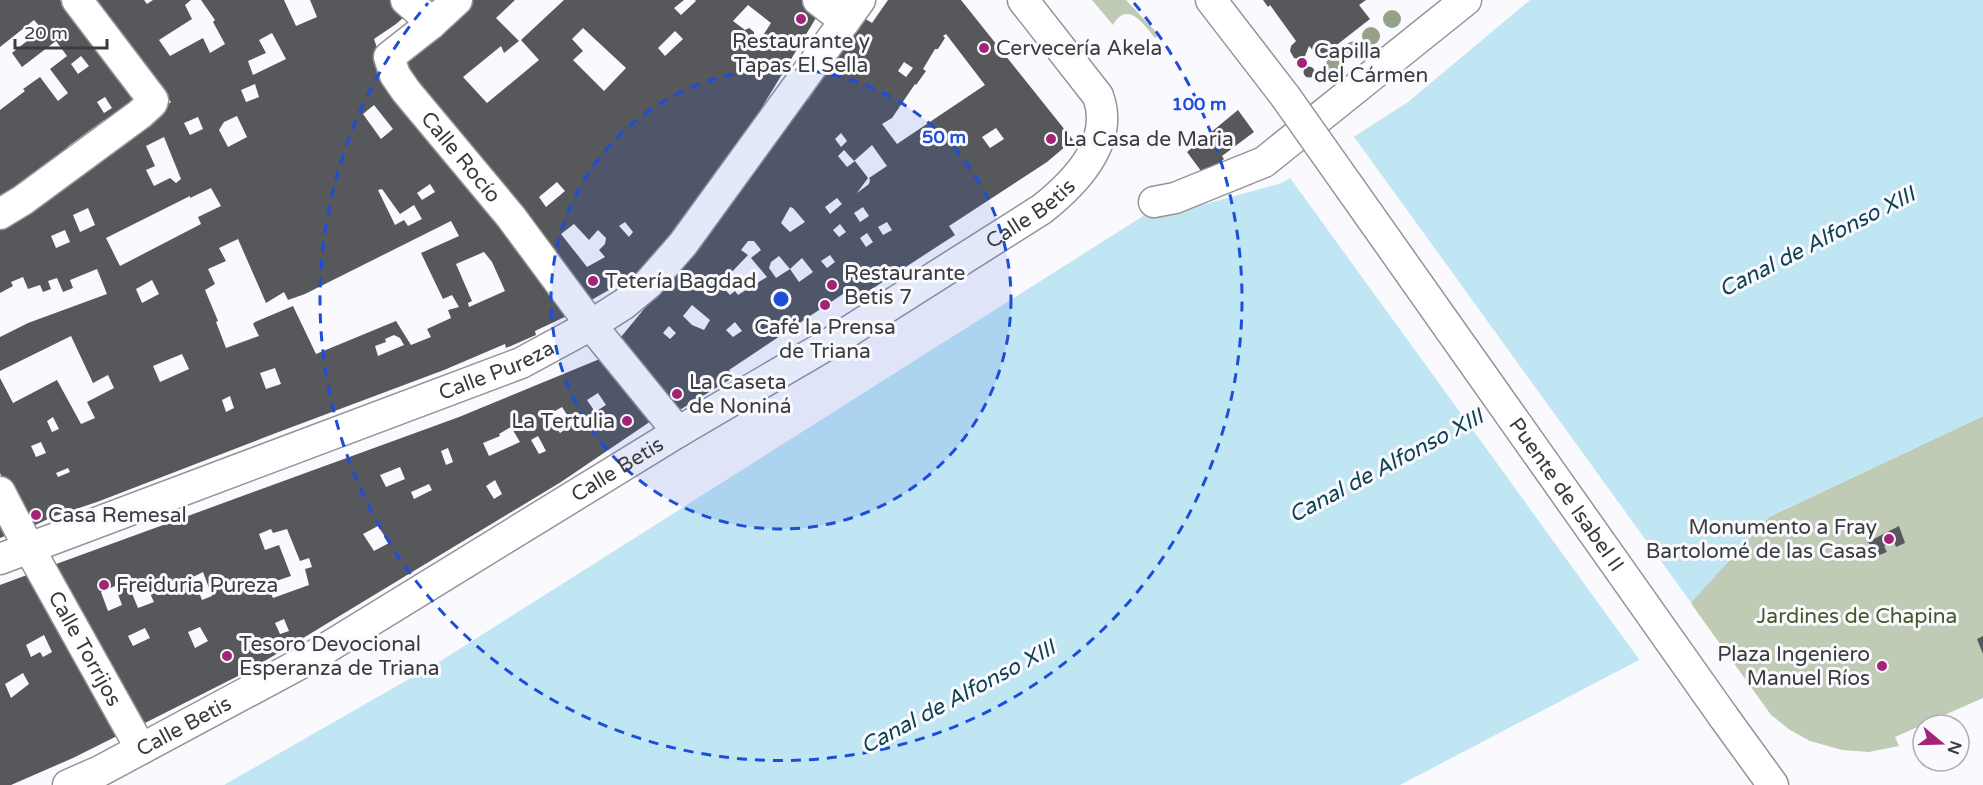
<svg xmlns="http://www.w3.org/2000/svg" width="1983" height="785" font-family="'Varela Round',sans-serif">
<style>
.green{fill:#bfcbb4}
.water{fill:#c0e6f4}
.pier{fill:#fafafe}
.building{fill:#57585c;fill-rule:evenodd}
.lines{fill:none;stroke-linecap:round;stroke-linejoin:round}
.minor-casing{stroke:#939498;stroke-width:33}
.minor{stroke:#fff;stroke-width:30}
.minor-bridge-casing{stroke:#939498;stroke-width:33;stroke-linecap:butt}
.minor-bridge{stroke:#fff;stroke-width:30}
.tree{fill:#96a18a}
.ring{fill:none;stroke:#1d4ed8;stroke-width:3;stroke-dasharray:10 8}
.poi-dot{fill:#a12478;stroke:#fafafe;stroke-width:2}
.labels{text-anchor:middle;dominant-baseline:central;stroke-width:6;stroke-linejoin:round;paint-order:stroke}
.poi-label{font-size:21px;fill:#3b3c3d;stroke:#fafafe;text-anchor:start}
.street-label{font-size:21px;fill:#3b3c3d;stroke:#fafafe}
.park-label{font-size:21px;fill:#44592b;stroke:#fafafe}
.water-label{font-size:22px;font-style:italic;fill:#0e4353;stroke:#fafafe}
.centre{fill:#1d4ed8;stroke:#fafafe;stroke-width:3}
.ring-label{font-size:18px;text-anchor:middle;font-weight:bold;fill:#1d4ed8;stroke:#fafafe;stroke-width:6;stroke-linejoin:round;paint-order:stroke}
</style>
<rect width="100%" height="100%" fill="#fafafe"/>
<!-- green -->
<path class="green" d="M 1092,0 L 1126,0 L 1159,35 L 1155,38 C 1143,23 1127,0 1113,25 Z
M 1983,416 L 1983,698 L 1895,737 L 1899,746 L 1869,752 L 1842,750 L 1810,741 L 1790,730 L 1771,715 L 1690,602 L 1769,517 Z"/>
<!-- water -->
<path class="water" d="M 1530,0 L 1983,0 L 1983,416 L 1769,517 L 1639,660 L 1400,785 L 224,785 L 442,660 L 1151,211 L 1158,217 L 1282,183 L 1408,102 Z"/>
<!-- pier -->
<path class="pier" d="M 1352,134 L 1692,604 L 1641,662 L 1288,175 Z"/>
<!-- building -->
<path class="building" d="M 0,0 L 60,0 L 140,105 L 109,128 L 104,120 L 67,147 L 72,155 L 31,185 L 27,178 L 0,197 L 0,110 L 25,91 L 23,89 L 40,77 L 58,101 L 68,93 L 50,69 L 67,56 L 56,41 L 22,67 L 12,53 L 42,29 L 34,20 L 0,47 ZM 81,56 L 89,66 L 78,74 L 71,64 ZM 105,97 L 112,108 L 104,113 L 97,102 Z
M 95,0 L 144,0 L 147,4 L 153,0 L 191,0 L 185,5 L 192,19 L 159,40 L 170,56 L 203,38 L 210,53 L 225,44 L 213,22 L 215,20 L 201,0 L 284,0 L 296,26 L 317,17 L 310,0 L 396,0 L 411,11 L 396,24 L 374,39 L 384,69 L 573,313 L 535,331 L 536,335 L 506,348 L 505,344 L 444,370 L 268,436 L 97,502 L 52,517 L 27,529 L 0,473 L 0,378 L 13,403 L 57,380 L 81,424 L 95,418 L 87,402 L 114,388 L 108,375 L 93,383 L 71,336 L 0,371 L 0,337 L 28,323 L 107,294 L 97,269 L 70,280 L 73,288 L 63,292 L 57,278 L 48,281 L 51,289 L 43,292 L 40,285 L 28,289 L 23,277 L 11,282 L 13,286 L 0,293 L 0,228 L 171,102 ZM 272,33 L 286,59 L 253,75 L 248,61 L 266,53 L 259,40 ZM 255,84 L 259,97 L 246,102 L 241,90 ZM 374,105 L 393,129 L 381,139 L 363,114 ZM 237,116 L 247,137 L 228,147 L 219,130 L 224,122 ZM 198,117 L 203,129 L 190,135 L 184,123 ZM 164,137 L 181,179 L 176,183 L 170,178 L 154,186 L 146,170 L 155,166 L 146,146 ZM 430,184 L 435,192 L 422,200 L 417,193 ZM 211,188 L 221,206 L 198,217 L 201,224 L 120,266 L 106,238 L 190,196 L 190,198 ZM 382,189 L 400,214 L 414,205 L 422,219 L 408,226 L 404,220 L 395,225 L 378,190 ZM 88,208 L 95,225 L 80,232 L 73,215 ZM 451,221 L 459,236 L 421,253 L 443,299 L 452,295 L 459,307 L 448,310 L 451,318 L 427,329 L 431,337 L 411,345 L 396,321 L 316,354 L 293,306 L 255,322 L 253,324 L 259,336 L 226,348 L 216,322 L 218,321 L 205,290 L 215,284 L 208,269 L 226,261 L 219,248 L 238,239 L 266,303 L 284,292 L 288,300 L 305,294 ZM 65,230 L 70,242 L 56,248 L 51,236 ZM 484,252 L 492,262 L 505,291 L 469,307 L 468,303 L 472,301 L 456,264 ZM 152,280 L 159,294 L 142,303 L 136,289 ZM 394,335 L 400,338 L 404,345 L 378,356 L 375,346 L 386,342 L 385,339 ZM 182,354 L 189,369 L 160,382 L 153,366 ZM 275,368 L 281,384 L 266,389 L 260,373 ZM 230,396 L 234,408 L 226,412 L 222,400 ZM 53,417 L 59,429 L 52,432 L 47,421 ZM 41,442 L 46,453 L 36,457 L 31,446 ZM 68,468 L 70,472 L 58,477 L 56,473 Z
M 470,0 L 515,0 L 496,18 L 519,41 L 504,53 L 501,46 L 463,77 L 487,103 L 539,60 L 521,40 L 564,0 L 684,0 L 674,8 L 681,15 L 696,1 L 695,0 L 803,0 L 819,13 L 741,142 L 670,247 L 626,286 L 623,282 L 586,303 L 398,63 ZM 748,5 L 771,23 L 760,40 L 754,36 L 754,32 L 749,28 L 745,30 L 733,21 ZM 583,28 L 626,68 L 604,91 L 573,60 L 583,51 L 572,39 ZM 675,31 L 683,39 L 665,56 L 658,48 ZM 557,182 L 565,191 L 546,207 L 539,197 ZM 625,222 L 633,232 L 629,237 L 619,226 ZM 574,224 L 589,240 L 598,230 L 606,238 L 605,244 L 599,250 L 605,257 L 587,267 L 561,234 Z
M 888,0 L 961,0 L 1073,140 L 1047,162 L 949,226 L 955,235 L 861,296 L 855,286 L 729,370 L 734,377 L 673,414 L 616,343 L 729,206 L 795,114 L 806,99 L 808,100 L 864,18 L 872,23 ZM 946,34 L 985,85 L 897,144 L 882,124 L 892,118 L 915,84 L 916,85 L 926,71 L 923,69 L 935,49 L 938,49 L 945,38 L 943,36 ZM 904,62 L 913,68 L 906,77 L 898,71 ZM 996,128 L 1004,139 L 990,148 L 982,137 ZM 841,133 L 847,141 L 841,147 L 835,139 ZM 872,145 L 887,166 L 869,178 L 870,180 L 869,184 L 857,193 L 868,178 L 855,161 L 847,167 L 838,156 L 844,150 L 854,161 ZM 837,198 L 842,204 L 830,214 L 825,207 ZM 790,207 L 793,208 L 805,222 L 790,232 L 781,223 ZM 863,207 L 869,216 L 860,222 L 854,213 ZM 887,222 L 892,230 L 883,235 L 878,227 ZM 840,224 L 846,232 L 839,237 L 833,230 ZM 867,233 L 873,242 L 866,247 L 860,238 ZM 748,241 L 754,241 L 761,250 L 751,258 L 767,277 L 738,295 L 735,291 L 730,295 L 718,282 L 726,274 L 728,276 L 748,255 L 741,250 ZM 830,255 L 835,262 L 827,268 L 821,261 ZM 779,256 L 790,269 L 802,258 L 813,272 L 799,282 L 790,269 L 776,278 L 769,268 L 771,262 ZM 692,305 L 710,320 L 704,330 L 692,325 L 683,316 ZM 735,322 L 742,331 L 733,337 L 726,330 ZM 669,326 L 676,333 L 670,339 L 663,333 Z
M 1263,0 L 1366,0 L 1359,5 L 1370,19 L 1320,58 L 1309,46 L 1305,56 L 1298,59 L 1294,58 L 1290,51 L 1291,46 L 1296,41 L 1270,5 L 1268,7 Z
M1303.5 72a5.5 5.5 0 1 1 11 0a5.5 5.5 0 1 1-11 0Z
M 1238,110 L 1254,132 L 1222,156 L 1224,159 L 1204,175 L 1187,152 Z
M 607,356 L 657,417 L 561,482 L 285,649 L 244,673 L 137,727 L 48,567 L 459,417 ZM 598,393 L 606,405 L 595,412 L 587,400 ZM 562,407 L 573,424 L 560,433 L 548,415 ZM 511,427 L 520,442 L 489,456 L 483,443 L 500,436 L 499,434 ZM 538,436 L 546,451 L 539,454 L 531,440 ZM 448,448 L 453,462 L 446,465 L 441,451 ZM 400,467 L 405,479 L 386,487 L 380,475 ZM 495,480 L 502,494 L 494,499 L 486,486 ZM 429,484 L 432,490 L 414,499 L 411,492 ZM 378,526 L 389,543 L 374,551 L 363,534 ZM 271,529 L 273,533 L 287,529 L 300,561 L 309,558 L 312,567 L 305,569 L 309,585 L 273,598 L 267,584 L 291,576 L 279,545 L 265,550 L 259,534 ZM 203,572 L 212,596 L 202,600 L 193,577 ZM 146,585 L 154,602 L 138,608 L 131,591 ZM 115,586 L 122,605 L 108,611 L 101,592 ZM 284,619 L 289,631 L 280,634 L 275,623 ZM 200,627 L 208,641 L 195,648 L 188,632 ZM 145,628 L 150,638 L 133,646 L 128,636 Z
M 0,504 L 15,532 L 0,538 Z
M 1899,526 L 1905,543 L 1896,547 L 1894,542 L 1884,546 L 1887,552 L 1877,556 L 1868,542 Z
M 35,572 L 123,733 L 73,758 L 11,785 L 0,785 L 0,585 ZM 44,635 L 52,652 L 43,657 L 40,652 L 31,657 L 26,645 ZM 23,673 L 29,684 L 11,698 L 5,684 Z
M 1983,636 L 1983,654 L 1977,639 Z"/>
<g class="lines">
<defs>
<g id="minor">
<path d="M 406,0 L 427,18 L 431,24"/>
<path id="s1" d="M 457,0 L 431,24 L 389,57 L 395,75 L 406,91 L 511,217 L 591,325 L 678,432"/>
<path d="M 818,0 L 845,21"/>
<path d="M 1211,0 L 1285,96"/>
<path d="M 1154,202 L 1175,198 L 1264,162 L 1466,0"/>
<path d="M 0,214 L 23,200 L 140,114 L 152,103 L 153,100 L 77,0"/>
<path id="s2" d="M 0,492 L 29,548 L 141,749"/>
<path id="s3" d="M 0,559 L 521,363 L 591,325 L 624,304 L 648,284 L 683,244 L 860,0"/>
<path d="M 1723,716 L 1773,785"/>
<path id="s4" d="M 68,785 L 100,771 L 307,660 L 678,432 L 832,342 L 1042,209 C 1076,182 1115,142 1098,96 L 1023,0"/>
</g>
</defs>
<!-- minor casing -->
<use href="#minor" class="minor-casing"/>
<!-- minor -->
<use href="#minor" class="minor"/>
<defs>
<g id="minor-bridge">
<path id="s5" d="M 1285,96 L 1723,716"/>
</g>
</defs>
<!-- minor-bridge casing -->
<use href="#minor-bridge" class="minor-bridge-casing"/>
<!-- minor-bridge -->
<use href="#minor-bridge" class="minor-bridge"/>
</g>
<!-- trees -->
<g class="tree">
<circle cx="1392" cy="19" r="9"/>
<circle cx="1371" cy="36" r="9"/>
<circle cx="1354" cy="50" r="9"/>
<circle cx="1335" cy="65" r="9"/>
</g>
<!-- distance rings -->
<circle cx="781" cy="299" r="230" fill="#1d4ed8" fill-opacity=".12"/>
<g class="ring">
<circle cx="781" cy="299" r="230"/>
<path d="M1134 3A461 461 0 1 1 428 3"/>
</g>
<!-- markers -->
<g class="poi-dot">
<circle cx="801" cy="19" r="6"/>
<circle cx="984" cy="48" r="6"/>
<circle cx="1302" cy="63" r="6"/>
<circle cx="1051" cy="139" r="6"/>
<circle cx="593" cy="281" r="6"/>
<circle cx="832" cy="285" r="6"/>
<circle cx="825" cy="305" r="6"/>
<circle cx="677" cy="394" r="6"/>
<circle cx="627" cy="421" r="6"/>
<circle cx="36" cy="515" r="6"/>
<circle cx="1889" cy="539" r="6"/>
<circle cx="104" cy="585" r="6"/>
<circle cx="227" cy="656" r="6"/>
<circle cx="1882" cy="666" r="6"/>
</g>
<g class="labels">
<!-- poi labels -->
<g class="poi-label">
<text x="801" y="41" text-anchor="middle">Restaurante y<tspan x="801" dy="24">Tapas El Sella</tspan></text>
<text x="996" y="48">Cervecería Akela</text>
<text x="1314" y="51">Capilla<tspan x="1314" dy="24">del Cármen</tspan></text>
<text x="1063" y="139">La Casa de Maria</text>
<text x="844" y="273">Restaurante<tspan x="844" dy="24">Betis 7</tspan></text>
<text x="605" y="281">Tetería Bagdad</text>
<text x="825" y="327" text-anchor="middle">Café la Prensa<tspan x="825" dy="24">de Triana</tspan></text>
<text x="689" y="382">La Caseta<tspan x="689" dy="24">de Noniná</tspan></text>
<text x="615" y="421" text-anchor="end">La Tertulia</text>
<text x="48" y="515">Casa Remesal</text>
<text x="1877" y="527" text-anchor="end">Monumento a Fray<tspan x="1877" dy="24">Bartolomé de las Casas</tspan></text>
<text x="116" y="585">Freiduria Pureza</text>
<text x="239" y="644">Tesoro Devocional<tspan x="239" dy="24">Esperanza de Triana</tspan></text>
<text x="1870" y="654" text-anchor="end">Plaza Ingeniero<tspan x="1870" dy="24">Manuel Ríos</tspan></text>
</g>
<!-- street labels -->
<g class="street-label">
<text stroke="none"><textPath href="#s1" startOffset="213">Calle Rocío</textPath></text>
<text stroke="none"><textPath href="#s4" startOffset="1120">Calle Betis</textPath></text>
<text stroke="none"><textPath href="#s3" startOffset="531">Calle Pureza</textPath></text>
<text stroke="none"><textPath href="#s4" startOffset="634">Calle Betis</textPath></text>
<text stroke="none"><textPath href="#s5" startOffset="488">Puente de Isabel II</textPath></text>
<text stroke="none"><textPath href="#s2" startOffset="178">Calle Torrijos</textPath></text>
<text stroke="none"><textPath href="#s4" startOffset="130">Calle Betis</textPath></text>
</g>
<!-- park labels -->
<g class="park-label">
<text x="1857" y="616">Jardines de Chapina</text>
</g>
<!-- water labels -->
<g class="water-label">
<text transform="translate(1817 242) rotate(-27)">Canal de Alfonso XIII</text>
<text transform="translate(1386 466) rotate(-28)">Canal de Alfonso XIII</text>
<text transform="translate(958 697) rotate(-28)">Canal de Alfonso XIII</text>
</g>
</g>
<circle cx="781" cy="299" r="9" class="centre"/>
<g class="ring-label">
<text x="1199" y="110">100 m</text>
<text x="944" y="143">50 m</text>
</g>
<!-- north arrow -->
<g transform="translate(1941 743) rotate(109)"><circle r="28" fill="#fafafe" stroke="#aeaeb1" stroke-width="1.5"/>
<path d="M0-4.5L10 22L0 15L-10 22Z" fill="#a12478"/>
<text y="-9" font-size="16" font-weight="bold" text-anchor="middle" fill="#3b3c3d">N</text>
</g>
<!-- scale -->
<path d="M15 39v9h92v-9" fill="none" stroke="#3b3c3d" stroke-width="3"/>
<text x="24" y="39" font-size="18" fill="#3b3c3d" stroke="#fafafe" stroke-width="4.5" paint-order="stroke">20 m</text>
</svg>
